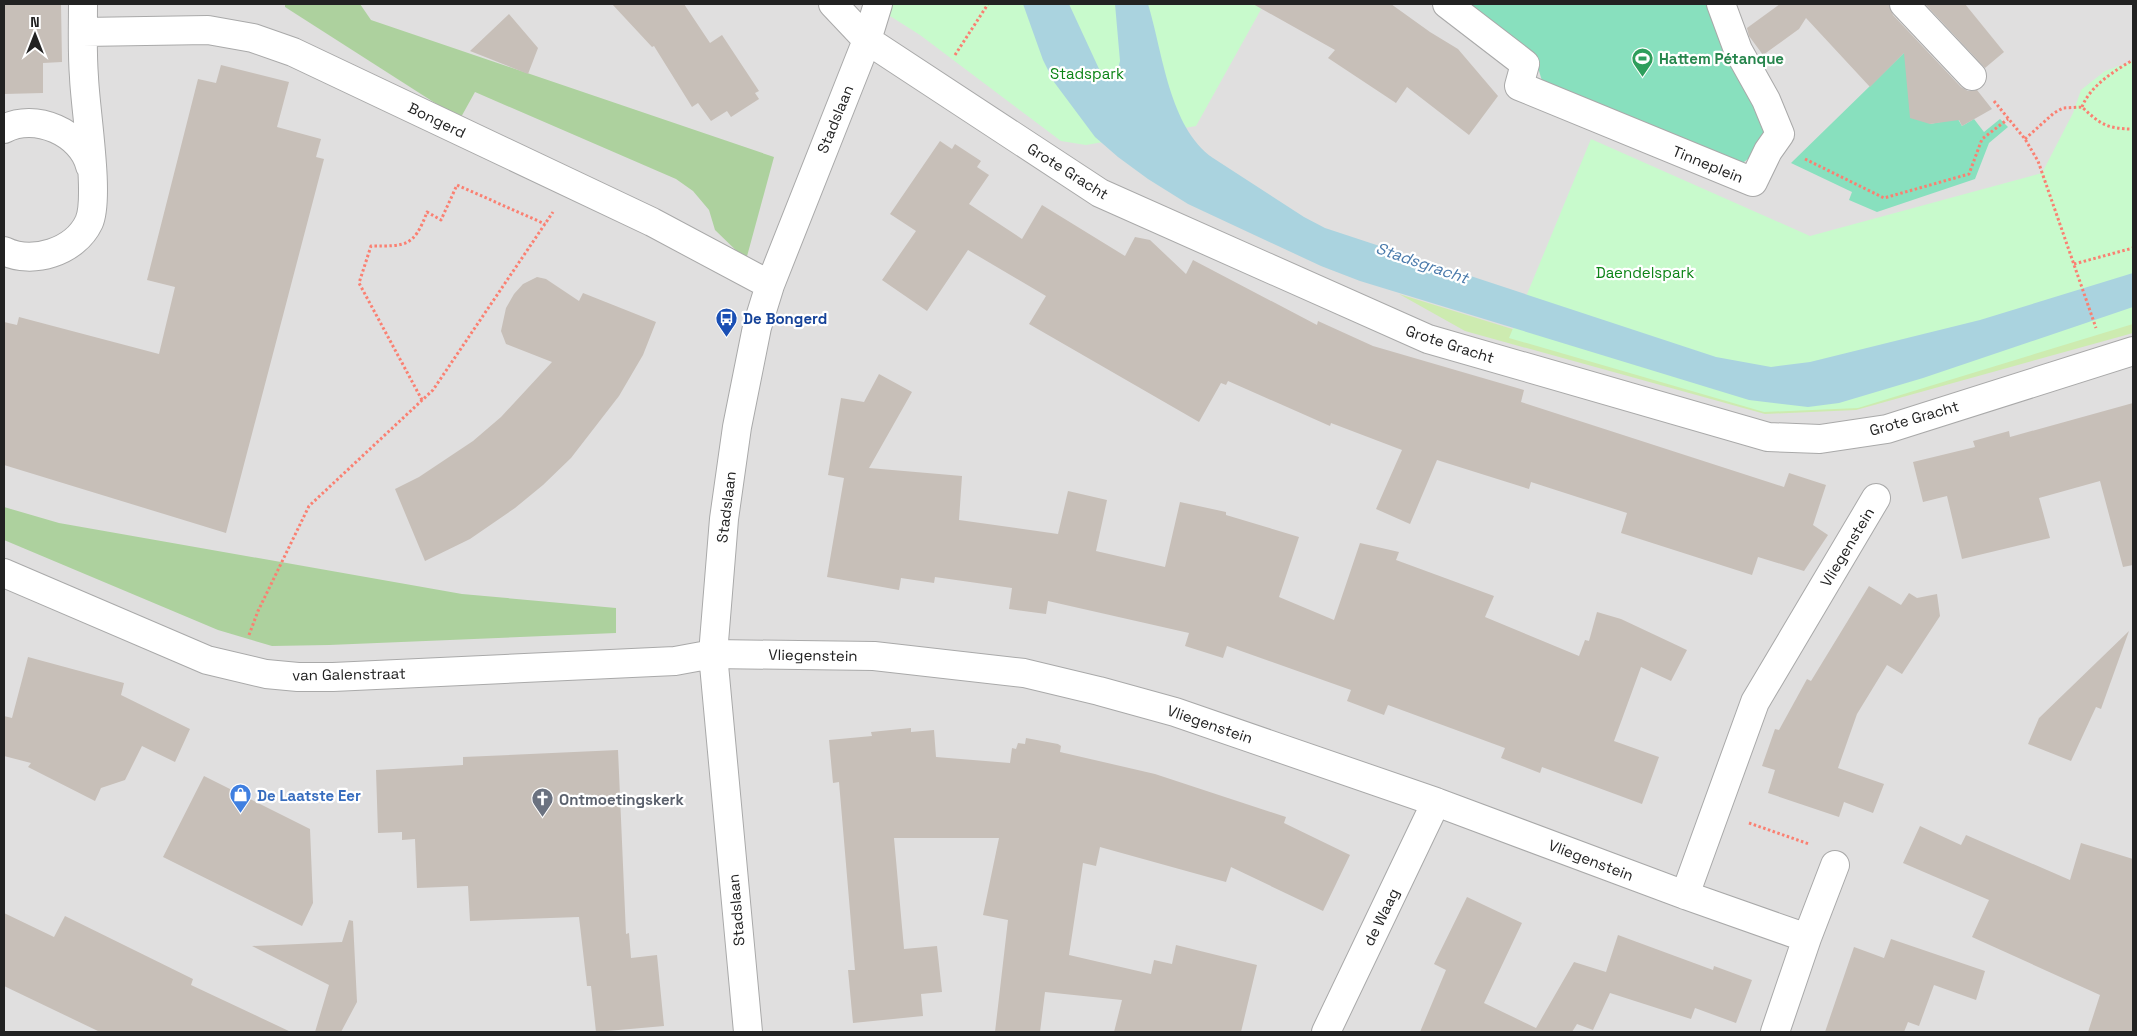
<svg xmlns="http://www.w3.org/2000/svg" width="2137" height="1036" font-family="'Space Grotesk',sans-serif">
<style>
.residential{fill:#e0dfdf}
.grass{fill:#cdebb0}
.forest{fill:#add19e}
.park{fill:#c8facc}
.pitch{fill:#88e0be}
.water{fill:#aad3df}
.building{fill:#c7bfb8}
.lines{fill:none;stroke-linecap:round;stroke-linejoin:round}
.minor-casing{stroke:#a9a9a9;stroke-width:30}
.path{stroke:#fa8072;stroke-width:3;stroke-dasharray:2.5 2.5;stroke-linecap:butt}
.minor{stroke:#fff;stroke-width:28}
.labels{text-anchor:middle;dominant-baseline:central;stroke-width:4.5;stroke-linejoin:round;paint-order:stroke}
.leisure-label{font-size:15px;font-weight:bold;fill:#27864d;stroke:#fff;text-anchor:start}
.park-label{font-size:15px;fill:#0c8416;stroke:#fff}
.street-label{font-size:15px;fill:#222;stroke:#fff}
.transit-label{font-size:15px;font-weight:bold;fill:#164399;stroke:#fff;text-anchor:start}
.shop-label{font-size:15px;font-weight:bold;fill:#366cbe;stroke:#fff;text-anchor:start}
.worship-label{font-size:15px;font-weight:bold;fill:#5b616d;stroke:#fff;text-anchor:start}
.water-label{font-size:16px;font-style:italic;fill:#4a7aab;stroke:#fff}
</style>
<rect width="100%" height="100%" fill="#f2efe9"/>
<!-- residential -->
<path class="residential" d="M 4,4 L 2133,4 L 2133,1032 L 4,1032 Z"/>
<!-- grass -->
<path class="grass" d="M 1399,294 L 1574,348 L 2133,307 L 2133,333 L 1856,410 L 1765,414 L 1465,331 Z"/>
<!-- forest -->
<path class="forest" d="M 285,4 L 360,4 L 371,20 L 774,157 L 746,260 L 715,230 L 709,210 L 693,191 L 676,179 L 475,92 L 460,119 L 285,7 Z
M 4,507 L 59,523 L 462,594 L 616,608 L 616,633 L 329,645 L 272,646 L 218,630 L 4,540 Z"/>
<!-- park -->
<path class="park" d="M 871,4 L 1264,4 L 1196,126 L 1086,145 L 1061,141 L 920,35 Z
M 2133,61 L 2133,324 L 1858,408 L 1764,412 L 1509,338 L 1591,139 L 1810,236 L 2042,173 L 2073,113 L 2081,90 L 2105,71 Z"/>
<!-- pitch -->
<path class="pitch" d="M 1459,4 L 1707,4 L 1776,137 L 1735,169 L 1546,94 L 1536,61 Z
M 1911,46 L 1930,124 L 1945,121 L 1955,114 L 1962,126 L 1974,119 L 1984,132 L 2000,119 L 2008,127 L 1989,143 L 1975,179 L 1877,212 L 1849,200 L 1852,192 L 1791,163 Z"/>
<!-- water -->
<path class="water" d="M 1023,4 L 1069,4 L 1100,71 L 1111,78 L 1117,73 L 1120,61 L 1115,4 L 1148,4 C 1163,53 1169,127 1213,158 L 1304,217 L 1325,228 L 1716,357 L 1771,367 L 1810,362 L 1980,320 L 2133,273 L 2133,307 L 1923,378 L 1839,403 L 1808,407 L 1749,400 L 1360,281 L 1321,266 L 1188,204 L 1148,179 L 1118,157 L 1095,137 L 1054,82 L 1043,60 Z"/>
<!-- building -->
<path class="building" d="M 4,4 L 61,4 L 62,62 L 43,63 L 43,93 L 4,94 Z
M 612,4 L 684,4 L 710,43 L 722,35 L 759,91 L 755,93 L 759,99 L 731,117 L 727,111 L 711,121 L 698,103 L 692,107 L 654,46 L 652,47 Z
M 1253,4 L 1391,4 L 1430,32 L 1458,49 L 1498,96 L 1469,135 L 1407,87 L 1396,103 L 1328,58 L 1335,50 Z
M 1780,4 L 1889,4 L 1893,15 L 1961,87 L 1968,91 L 1977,90 L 1992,109 L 1962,126 L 1959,120 L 1930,124 L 1910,118 L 1904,53 L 1870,87 L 1806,18 L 1799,29 L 1763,55 L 1749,36 L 1747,28 Z
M 1925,4 L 1965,4 L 2004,52 L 1985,68 Z
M 509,14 L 538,48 L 528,74 L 470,51 Z
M 221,65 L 289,82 L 277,127 L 321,139 L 316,157 L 324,159 L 226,533 L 4,465 L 4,322 L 17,325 L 19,317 L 159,354 L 175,287 L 147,280 L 198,79 L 216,83 Z
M 940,141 L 952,149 L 955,144 L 981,161 L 977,167 L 989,175 L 969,204 L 1022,239 L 1042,205 L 1125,256 L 1135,237 L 1150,240 L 1186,274 L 1193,260 L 1317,325 L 1318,321 L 1373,346 L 1524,390 L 1521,402 L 1784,487 L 1789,473 L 1826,485 L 1813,525 L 1828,535 L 1804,571 L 1758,557 L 1752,575 L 1621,533 L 1627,513 L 1531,482 L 1529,489 L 1437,460 L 1410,524 L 1376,509 L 1402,450 L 1331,423 L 1330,426 L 1228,381 L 1226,385 L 1221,383 L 1199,422 L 1029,324 L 1046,296 L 968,250 L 927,311 L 882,280 L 916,231 L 890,214 Z
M 537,277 L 546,279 L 579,301 L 583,293 L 656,322 L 643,355 L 619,396 L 571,458 L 543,485 L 515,508 L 470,539 L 425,561 L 395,489 L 419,477 L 473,441 L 501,417 L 552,362 L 506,344 L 501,331 L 506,308 L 514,294 L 523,284 Z
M 879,374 L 912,392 L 869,468 L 962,476 L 959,520 L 1058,534 L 1068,491 L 1107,500 L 1096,551 L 1165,567 L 1180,502 L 1226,512 L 1226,515 L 1299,537 L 1279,597 L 1334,620 L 1360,543 L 1399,552 L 1396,560 L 1494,596 L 1485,617 L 1579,656 L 1585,640 L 1589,641 L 1597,612 L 1621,619 L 1687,650 L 1671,681 L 1641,667 L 1614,741 L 1659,757 L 1642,804 L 1542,767 L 1540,773 L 1501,758 L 1505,748 L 1388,705 L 1384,715 L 1347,701 L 1351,690 L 1227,646 L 1223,658 L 1185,646 L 1189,633 L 1048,601 L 1046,614 L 1009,609 L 1012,588 L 935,577 L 934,583 L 901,578 L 899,590 L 827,577 L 844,478 L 828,475 L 841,398 L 864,402 Z
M 2133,403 L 2133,565 L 2123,567 L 2100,481 L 2039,498 L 2050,538 L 1962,559 L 1947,496 L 1923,502 L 1913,462 L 1975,447 L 1973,441 L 2009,431 L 2010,437 Z
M 1869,586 L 1901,605 L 1909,593 L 1917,598 L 1937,594 L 1940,616 L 1902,674 L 1887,665 L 1857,714 L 1838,768 L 1884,784 L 1873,813 L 1844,802 L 1839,817 L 1768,793 L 1775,770 L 1762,766 L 1775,729 L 1779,730 L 1807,679 L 1811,681 Z
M 2129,631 L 2101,709 L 2096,707 L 2071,761 L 2028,744 L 2039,718 Z
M 28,657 L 124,683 L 121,695 L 190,729 L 175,762 L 142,746 L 125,780 L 101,788 L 95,801 L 28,767 L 31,763 L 4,756 L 4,716 L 12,718 Z
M 911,728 L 911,732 L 934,730 L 936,757 L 1010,763 L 1012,748 L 1016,749 L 1018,743 L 1025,744 L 1026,738 L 1058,744 L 1061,746 L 1060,752 L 1155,774 L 1286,817 L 1284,823 L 1350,855 L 1323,911 L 1231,867 L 1226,882 L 1100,847 L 1096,866 L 1083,863 L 1069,955 L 1151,974 L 1154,960 L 1172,964 L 1176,945 L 1257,965 L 1241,1032 L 1114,1032 L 1122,1000 L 1045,992 L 1040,1032 L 995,1032 L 1008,920 L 983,915 L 999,838 L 894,838 L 904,949 L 937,946 L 942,992 L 921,994 L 923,1016 L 853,1023 L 848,970 L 855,970 L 839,782 L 833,783 L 829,740 L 872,736 L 871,732 Z
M 618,750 L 626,934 L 629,933 L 631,958 L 657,955 L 664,1026 L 596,1032 L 591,986 L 587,986 L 579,917 L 470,921 L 468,886 L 417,888 L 415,839 L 402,840 L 402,832 L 378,833 L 376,770 L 463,765 L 463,757 Z
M 204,776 L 310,829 L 313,903 L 302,926 L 163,857 Z
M 1920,826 L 1961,845 L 1966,835 L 2070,880 L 2081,843 L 2133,859 L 2133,1032 L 2088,1032 L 2100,995 L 1972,937 L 1989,900 L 1903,863 Z
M 1467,897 L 1522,923 L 1484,1003 L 1536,1028 L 1574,962 L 1606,972 L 1618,935 L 1713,970 L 1714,966 L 1752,980 L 1736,1023 L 1695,1008 L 1691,1019 L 1610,993 L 1593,1030 L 1577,1024 L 1572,1032 L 1420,1032 L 1446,970 L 1434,964 Z
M 4,913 L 54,937 L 65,916 L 193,979 L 191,985 L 291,1032 L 100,1032 L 4,986 Z
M 349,920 L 353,921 L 357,1002 L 341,1032 L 315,1032 L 329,985 L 252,946 L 342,942 Z
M 1891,939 L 1985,971 L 1976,1000 L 1934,985 L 1919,1026 L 1908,1022 L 1904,1032 L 1825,1032 L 1854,947 L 1884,958 Z"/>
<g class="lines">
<defs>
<path id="minor" d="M 833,4 L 867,40 L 1100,193 L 1428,339 L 1768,437 L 1820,439 L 1887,429 L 2133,351
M 1447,4 L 1525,64 L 1519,86 L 1753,182 L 1768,151 L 1780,134 L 1766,100 L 1738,50 L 1721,4
M 1904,4 L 1972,76
M 83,32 L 208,30 L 253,38 L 293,52 L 652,222 L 770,285
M 4,129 C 35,112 82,133 90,166
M 4,251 C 32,265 75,252 89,222 C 100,197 85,108 84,77 C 82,52 83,28 83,4
M 4,573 L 207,660 L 266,674 L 298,677 L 333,677 L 675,661 L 713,654 L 874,656 L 1024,673 L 1099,691 L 1175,712 L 1436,802 L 1685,895 L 1807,938 L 1775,1032
M 1685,895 L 1755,702 L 1876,498
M 1807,938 L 1835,865
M 748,1032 L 713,654 L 724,519 L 737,427 L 757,327 L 770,285 L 867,40 L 878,4
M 1326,1032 L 1436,802"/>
</defs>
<!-- minor casing -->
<use href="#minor" class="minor-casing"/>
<!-- path -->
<path class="path" d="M 955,55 L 988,4
M 1994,101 L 2025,139 L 2038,161 L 2096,328
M 2082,107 C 2090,86 2114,71 2133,60
M 2025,139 L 2054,113 L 2063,108 L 2082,107 C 2100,124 2107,129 2133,129
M 1805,159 L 1884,198 L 1969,174 L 1982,139 L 2008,119
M 2074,264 L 2133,248
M 422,400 L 359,283 L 371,246 C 406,246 414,247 427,212 L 441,220 L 457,185 L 545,224
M 249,635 L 258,611 L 309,506 L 433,390 L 553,212
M 1749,823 L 1809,844"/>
<!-- minor -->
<use href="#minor" class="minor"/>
</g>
<!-- icons -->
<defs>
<symbol id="stadium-pin" viewBox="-11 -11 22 30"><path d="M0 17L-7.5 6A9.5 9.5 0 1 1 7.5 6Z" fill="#2e9e5b" stroke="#fff"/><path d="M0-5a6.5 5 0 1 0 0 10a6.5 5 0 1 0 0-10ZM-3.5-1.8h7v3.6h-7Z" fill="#fff"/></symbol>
<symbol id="bus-pin" viewBox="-11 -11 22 30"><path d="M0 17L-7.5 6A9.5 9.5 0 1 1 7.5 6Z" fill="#1a4fb4" stroke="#fff"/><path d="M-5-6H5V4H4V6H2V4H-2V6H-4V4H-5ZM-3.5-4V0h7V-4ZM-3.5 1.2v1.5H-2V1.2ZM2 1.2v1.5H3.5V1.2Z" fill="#fff"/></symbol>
<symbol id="shop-pin" viewBox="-11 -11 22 30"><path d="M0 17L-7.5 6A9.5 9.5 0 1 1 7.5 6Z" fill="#3f7fe0" stroke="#fff"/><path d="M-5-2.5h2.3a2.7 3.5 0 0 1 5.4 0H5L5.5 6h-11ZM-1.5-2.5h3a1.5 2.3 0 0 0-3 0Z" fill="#fff"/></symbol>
<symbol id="church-pin" viewBox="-11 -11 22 30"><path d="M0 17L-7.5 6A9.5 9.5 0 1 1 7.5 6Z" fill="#6b7280" stroke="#fff"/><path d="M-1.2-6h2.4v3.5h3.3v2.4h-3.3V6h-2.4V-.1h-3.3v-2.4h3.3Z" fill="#fff"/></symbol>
</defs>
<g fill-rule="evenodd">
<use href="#stadium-pin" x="1630" y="46" width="25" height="34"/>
<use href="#bus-pin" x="714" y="306" width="25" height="34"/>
<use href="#shop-pin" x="228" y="782" width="25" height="34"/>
<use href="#church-pin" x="530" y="786" width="25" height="34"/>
</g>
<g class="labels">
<!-- leisure labels -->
<g class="leisure-label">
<text x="1659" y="58">Hattem Pétanque</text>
</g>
<!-- park labels -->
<g class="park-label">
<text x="1087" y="73">Stadspark</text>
<text x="1645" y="272">Daendelspark</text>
</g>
<!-- street labels -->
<g class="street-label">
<text transform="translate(835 119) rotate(-68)">Stadslaan</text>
<text transform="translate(437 120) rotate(26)">Bongerd</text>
<text transform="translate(1708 164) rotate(22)">Tinneplein</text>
<text transform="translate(1068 171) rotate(32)">Grote Gracht</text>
<text transform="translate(1450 344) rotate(18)">Grote Gracht</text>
<text transform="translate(1914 418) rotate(-16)">Grote Gracht</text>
<text transform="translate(726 507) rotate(-83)">Stadslaan</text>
<text transform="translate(1847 547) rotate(-59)">Vliegenstein</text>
<text transform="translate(813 655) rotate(1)">Vliegenstein</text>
<text transform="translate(349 674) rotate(-1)">van Galenstraat</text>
<text transform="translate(1210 724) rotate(19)">Vliegenstein</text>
<text transform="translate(1591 860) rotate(21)">Vliegenstein</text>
<text transform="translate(736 910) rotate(-95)">Stadslaan</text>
<text transform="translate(1381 917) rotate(-64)">de Waag</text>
</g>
<!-- transit labels -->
<g class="transit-label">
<text x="743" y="318">De Bongerd</text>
</g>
<!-- shop labels -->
<g class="shop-label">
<text x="257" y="795">De Laatste Eer</text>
</g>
<!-- worship labels -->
<g class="worship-label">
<text x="559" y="799">Ontmoetingskerk</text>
</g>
<!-- water labels -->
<g class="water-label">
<text transform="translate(1422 263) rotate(19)">Stadsgracht</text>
</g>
</g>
<!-- border -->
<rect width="2137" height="1036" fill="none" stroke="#222222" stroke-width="10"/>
<!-- north arrow -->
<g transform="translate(35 35)" stroke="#ffffff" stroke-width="4" paint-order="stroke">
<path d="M0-4L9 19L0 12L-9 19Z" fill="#222222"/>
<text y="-8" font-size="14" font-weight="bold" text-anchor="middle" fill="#222222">N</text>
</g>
</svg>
